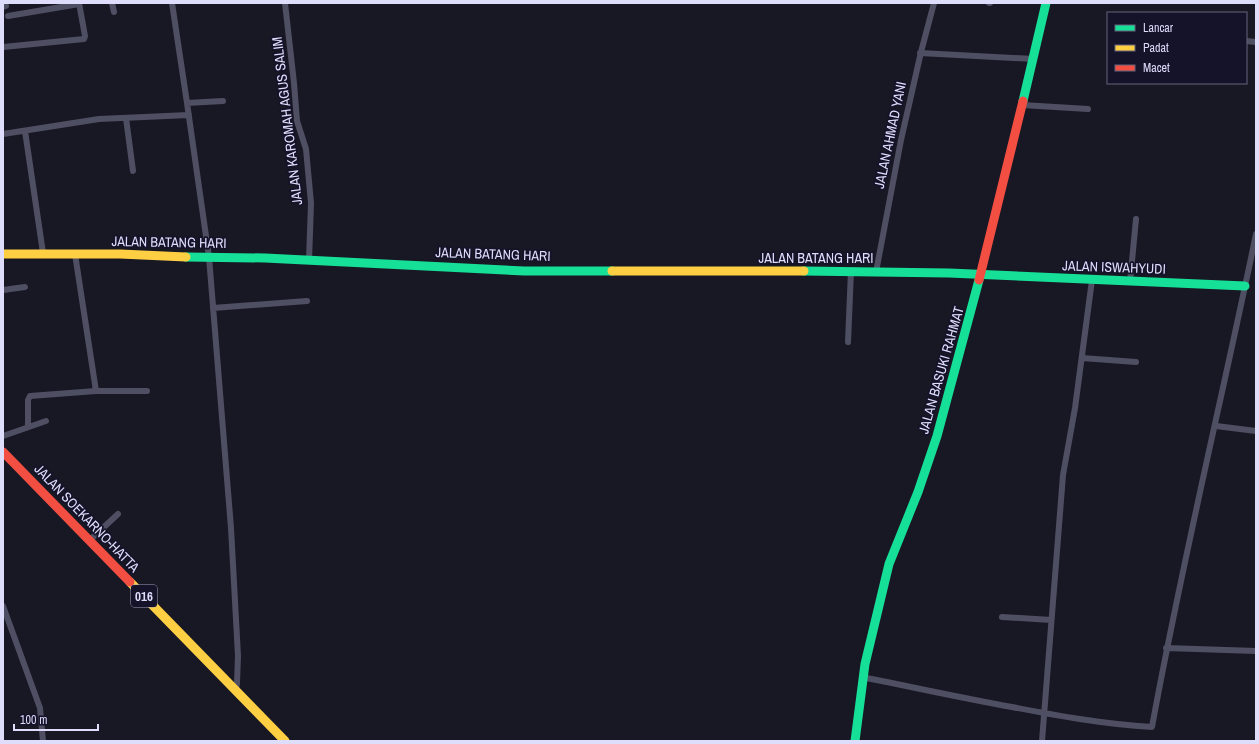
<svg xmlns="http://www.w3.org/2000/svg" width="1259" height="744" font-family="'Archivo Narrow',sans-serif">
<style>
.lines{fill:none;stroke-linecap:round;stroke-linejoin:round}
.street{stroke:#4e4f63;stroke-width:6}
.fast{stroke:#16e098;stroke-width:9}
.slow{stroke:#ffcf43;stroke-width:9}
.jam{stroke:#f24e42;stroke-width:9}
.labels{text-anchor:middle;dominant-baseline:central;stroke-width:3.5;stroke-linejoin:round;paint-order:stroke}
.shield{fill:#141329;stroke:#a1a0bd;stroke-width:1}
.shield-label{font-size:13px;font-weight:bold;fill:#deddfc}
.street-label{font-size:14px;fill:#deddfc;stroke:#141329}
</style>
<rect width="100%" height="100%" fill="#181824"/>
<g class="lines">
<!-- street -->
<path class="street" d="M 112,3 L 114,12
M 172,3 L 187,103 L 209,257 L 231,528 L 238,656 L 237,683 L 236,690
M 285,3 L 294,83 L 297,121 L 306,149 L 311,203 L 309,261
M 989,3 L 990,3
M 3,7 L 6,6
M 8,16 L 79,4
M 1246,41 L 1256,42
M 3,47 L 84,39 L 85,36 L 79,3
M 920,53 L 1033,59
M 187,103 L 223,101
M 1022,105 L 1088,109
M 126,118 L 133,171
M 25,131 L 43,253
M 3,134 L 99,119 L 189,115
M 75,254 L 96,391
M 876,272 L 901,140 L 921,52 L 934,3
M 1130,282 L 1136,219
M 3,290 L 25,287
M 213,308 L 307,301
M 848,342 L 851,271
M 1082,358 L 1136,362
M 1216,426 L 1256,431
M 28,427 L 28,400 L 30,396 L 96,391 L 147,391
M 3,436 L 46,421
M 90,540 L 118,514
M 3,606 L 40,708 L 43,741
M 1002,617 L 1051,620
M 1166,648 L 1256,651
M 862,677 C 912,687 962,698 1012,707 C 1059,716 1103,724 1152,727 C 1182,562 1222,399 1256,234
M 1042,741 L 1063,475 L 1075,408 L 1092,280"/>
<!-- fast -->
<path class="fast" d="M 1023,101 L 1046,3
M 186,257 L 265,258 L 524,271 L 612,271
M 804,271 L 949,273 L 1245,286
M 855,741 L 865,664 L 889,564 L 918,492 L 937,436 L 979,280"/>
<!-- slow -->
<path class="slow" d="M 3,254 L 120,254 L 186,257
M 612,271 L 804,271
M 130,582 L 285,741"/>
<!-- jam -->
<path class="jam" d="M 979,280 L 1023,101
M 3,452 L 130,582"/>
</g>
<g class="labels">
<!-- shield labels -->
<rect class="shield" x="131" y="585" width="26" height="22" rx="3"/>
<g class="shield-label">
<text x="144" y="596">016</text>
</g>
<!-- street labels -->
<g class="street-label">
<text transform="translate(287 121) rotate(-97)">JALAN KAROMAH AGUS SALIM</text>
<text transform="translate(890 135) rotate(-78)">JALAN AHMAD YANI</text>
<text transform="translate(169 242) rotate(1)">JALAN BATANG HARI</text>
<text transform="translate(493 254) rotate(2)">JALAN BATANG HARI</text>
<text x="816" y="258">JALAN BATANG HARI</text>
<text transform="translate(1114 267) rotate(2)">JALAN ISWAHYUDI</text>
<text transform="translate(941 370) rotate(-74)">JALAN BASUKI RAHMAT</text>
<text transform="translate(87 518) rotate(46)">JALAN SOEKARNO-HATTA</text>
</g>
</g>
<!-- border -->
<rect width="1259" height="744" fill="none" stroke="#deddfc" stroke-width="8"/>
<!-- legend -->
<rect x="1107" y="12" width="140" height="72" fill="#141329" stroke="#65647d"/>
<rect x="1115" y="25" width="20" height="6" fill="#16e098" stroke="#65647d"/>
<text x="1143" y="32" font-size="12" fill="#deddfc">Lancar</text>
<rect x="1115" y="45" width="20" height="6" fill="#ffcf43" stroke="#65647d"/>
<text x="1143" y="52" font-size="12" fill="#deddfc">Padat</text>
<rect x="1115" y="65" width="20" height="6" fill="#f24e42" stroke="#65647d"/>
<text x="1143" y="72" font-size="12" fill="#deddfc">Macet</text>
<!-- scale -->
<path d="M14 724v6h84v-6" fill="none" stroke="#deddfc" stroke-width="2"/>
<text x="20" y="724" font-size="12" fill="#deddfc" stroke="#141329" stroke-width="3" paint-order="stroke">100 m</text>
</svg>
